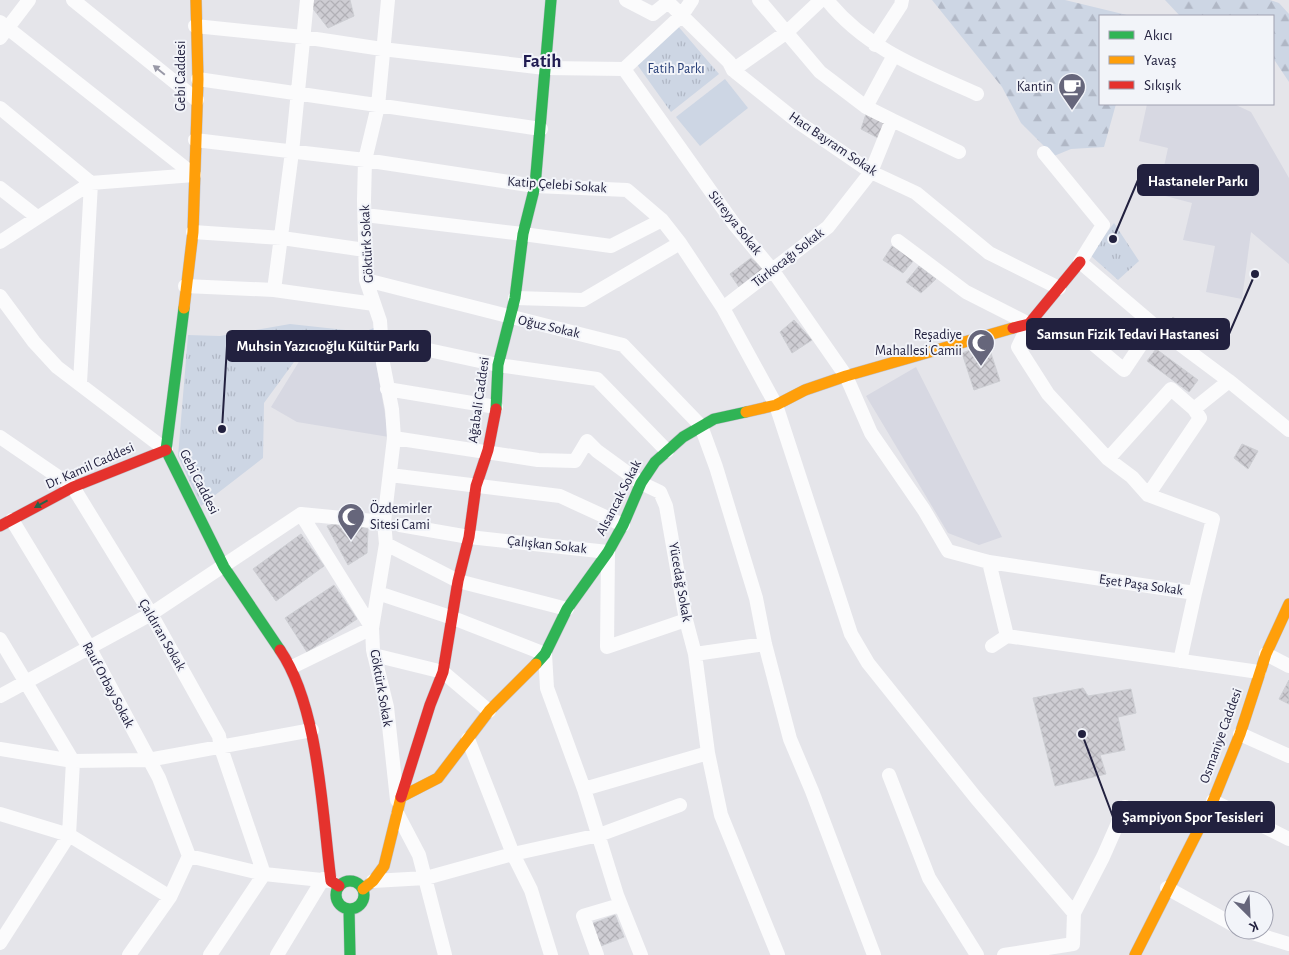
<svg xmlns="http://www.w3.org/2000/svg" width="1289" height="955" font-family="'Alegreya Sans',sans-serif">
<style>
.built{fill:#d7d8e2}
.grass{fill:#cdd6e4}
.forest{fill:url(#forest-firs)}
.park{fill:url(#park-tufts)}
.building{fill:url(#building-cross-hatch);stroke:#cdced3}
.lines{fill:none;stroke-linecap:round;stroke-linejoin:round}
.fast-casing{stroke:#c0c1ca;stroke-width:12}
.slow-casing{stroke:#c0c1ca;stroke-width:12}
.jam-casing{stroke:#c0c1ca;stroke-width:12}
.street{stroke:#fbfbfc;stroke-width:14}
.fast{stroke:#30b455;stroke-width:11}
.slow{stroke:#ff9f0a;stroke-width:11}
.jam{stroke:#e5322d;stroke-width:11}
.oneway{fill:#9999a7}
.oneway2{fill:#286349}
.labels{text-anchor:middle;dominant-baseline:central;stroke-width:4;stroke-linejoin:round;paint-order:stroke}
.park-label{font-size:14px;fill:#294078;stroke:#f2f4f9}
.street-label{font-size:14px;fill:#22213f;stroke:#f2f4f9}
.poi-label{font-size:14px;fill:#22213f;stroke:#f2f4f9;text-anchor:end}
.district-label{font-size:19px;font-weight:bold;fill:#201c52;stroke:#f2f4f9}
.leader{fill:none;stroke:#22213f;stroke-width:2}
.callout-dot{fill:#22213f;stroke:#f2f4f9;stroke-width:2}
.callout{fill:#22213f;stroke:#22213f;stroke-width:2}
.callout-label{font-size:15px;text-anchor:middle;font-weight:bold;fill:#fff}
</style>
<defs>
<pattern id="forest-firs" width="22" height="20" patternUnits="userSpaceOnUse" patternTransform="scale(1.25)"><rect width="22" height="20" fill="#cdd6e4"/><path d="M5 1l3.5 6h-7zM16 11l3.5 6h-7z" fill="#b0b7c5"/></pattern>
<pattern id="park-tufts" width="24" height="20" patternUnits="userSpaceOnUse" patternTransform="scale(1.25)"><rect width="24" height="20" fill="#cdd6e4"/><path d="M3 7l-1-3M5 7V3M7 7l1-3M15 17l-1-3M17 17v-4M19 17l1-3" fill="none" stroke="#b0b7c5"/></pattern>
<pattern id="building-cross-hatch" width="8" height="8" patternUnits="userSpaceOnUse" patternTransform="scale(1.25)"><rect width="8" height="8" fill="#cecdd3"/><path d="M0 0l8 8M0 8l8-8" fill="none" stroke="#b1b0b6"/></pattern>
</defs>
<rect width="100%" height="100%" fill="#e5e5ea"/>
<!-- built -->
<path class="built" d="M 1147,104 L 1234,104 L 1251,112 L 1289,178 L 1289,264 L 1251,232 L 1242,299 L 1206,292 L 1215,246 L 1183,240 L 1192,203 L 1158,194 L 1168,148 L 1139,141 Z
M 303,355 L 375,357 L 389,437 L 297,422 L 271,407 Z
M 916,367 L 1002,537 L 979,545 L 948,533 L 866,396 Z"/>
<!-- grass -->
<path class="grass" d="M 725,79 L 748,108 L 700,146 L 676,117 Z"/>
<!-- forest -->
<path class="forest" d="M 932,0 L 1065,0 L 1131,16 L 1100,16 L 1100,104 L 1116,104 L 1104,147 L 1071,149 L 1054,156 L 1021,123 L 1002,87 Z
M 1165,0 L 1270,0 L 1279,3 L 1289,14 L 1289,82 L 1273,58 L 1273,16 L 1180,16 Z"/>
<!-- park -->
<path class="park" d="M 677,25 L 719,74 L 671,112 L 636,63 Z
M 1114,223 L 1139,261 L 1118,280 L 1090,255 Z
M 290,324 L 364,332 L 376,327 L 377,352 L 302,351 L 264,403 L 263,458 L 201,506 L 178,456 L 188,335 L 220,336 Z"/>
<!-- building -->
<path class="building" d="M 311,0 L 350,0 L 354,16 L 328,28 L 311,6 Z
M 866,114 L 888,122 L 878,138 L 861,129 Z
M 892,246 L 914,260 L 903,273 L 883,260 Z
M 751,258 L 764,270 L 739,287 L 730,274 Z
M 919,266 L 936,279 L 921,293 L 906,282 Z
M 1173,317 L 1179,322 L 1172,330 L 1165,325 Z
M 794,320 L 812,340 L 792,353 L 780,332 Z
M 988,344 L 1000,381 L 974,390 L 962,353 Z
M 1156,349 L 1198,380 L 1189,392 L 1147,361 Z
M 1242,444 L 1258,451 L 1248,469 L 1234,458 Z
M 343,522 L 368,529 L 367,553 L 348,565 L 327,526 Z
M 301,534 L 324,566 L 276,601 L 253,569 Z
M 334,585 L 357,619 L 307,652 L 285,618 Z
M 1289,680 L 1289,704 L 1279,699 Z
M 1083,688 L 1088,696 L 1131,689 L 1136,713 L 1118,717 L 1125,750 L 1100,755 L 1106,774 L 1055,786 L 1033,698 Z
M 615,915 L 624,937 L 601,946 L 591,924 Z"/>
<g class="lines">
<defs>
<path id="fast" d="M 184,308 L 166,450 L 224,567 L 280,650
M 496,409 L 498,365 L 515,298 L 523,234 L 535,186 L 551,0
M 536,664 L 545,654 L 567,609 L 608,552 L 623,525 L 641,483 L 655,462 L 683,437 L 714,419 L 746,412
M336 895a14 14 0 1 1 28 0a14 14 0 1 1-28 0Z
M 349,909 L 350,955"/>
<path id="slow" d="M 184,308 L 193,232 L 198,79 L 196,0
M 746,412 L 776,405 L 805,390 L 846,376 L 1013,328
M 363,889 L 373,881 L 384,866 L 401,797 L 438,778 L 489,711 L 536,664
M 1135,955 L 1213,801 L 1240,734 L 1266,654 L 1289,604"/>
<path id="jam" d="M 1013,328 L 1029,324 L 1080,262
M 0,526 L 73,487 L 166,450
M 280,650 C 319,707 322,812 331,881 L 339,886
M 401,797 L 430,705 L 443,672 L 458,581 L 469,537 L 476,486 L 488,450 L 496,409"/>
</defs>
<!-- fast casing -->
<use href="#fast" class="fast-casing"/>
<!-- slow casing -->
<use href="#slow" class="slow-casing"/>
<!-- jam casing -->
<use href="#jam" class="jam-casing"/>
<!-- street -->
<path class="street" d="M 73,0 L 197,100
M 388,0 L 378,106 L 365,160 L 364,200 L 366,280 L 380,321 L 383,363 L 392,409 L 394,438 L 384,522 L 386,544 L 372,628 L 373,650 L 387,707 L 397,800
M 626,0 L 653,14 L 668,2 L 729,62 L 733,70 L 798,122 L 871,172 L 916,193 L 989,253 L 1059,288
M 759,0 L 820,72 L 866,107
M 827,0 C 866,49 921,69 977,94
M 0,22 L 194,175
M 195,26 L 303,37 L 382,49 L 545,68 L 624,69 L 682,15 L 692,0
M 0,38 L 29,0
M 875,45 L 901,5 L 902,0
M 624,69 L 734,224 L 773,271 L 846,376 L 871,433 L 924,510 L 948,551 L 989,562 L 1007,636
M 733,70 L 787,32 L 821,0
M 198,79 L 541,129
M 0,108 L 91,183 L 80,383
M 892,120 L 959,152
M 195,140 L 365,160 L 535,186 L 627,190 L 662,220 L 680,243 L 723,308 L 776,405 L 851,634 L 868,663 L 976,798 L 1074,913
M 1044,153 L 1103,225 L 1080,262 L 1154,325 L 1229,381 L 1289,430
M 0,188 L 37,217
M 365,215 L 523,234 L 611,246 L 662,220
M 193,232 L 282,238 L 365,250
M 898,241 L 966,292 L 1029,324 L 1018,347 L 1048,394 L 1108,459 L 1132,477 L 1148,495 L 1213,519 L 1195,593 L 989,562
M 0,242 L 91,183 L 194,175
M 366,280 L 623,345 L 701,426 L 716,467 L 756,598 L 765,644 L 790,739 L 812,791 L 874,955
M 185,286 L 274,290 L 374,304
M 274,290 L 292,152 L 307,0
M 0,296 L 34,342 L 57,367 L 166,450
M 515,298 L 583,300 L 680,243
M 723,308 L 828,227 L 871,172 L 892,120 L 866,107 L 893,57
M 1073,327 L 1124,370 L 1154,325
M 382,340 L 498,365 L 597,379 L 667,451
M 387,389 L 496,407
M 0,437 L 73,487 L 151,614 L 219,736 L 221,748 L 264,874
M 394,438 L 538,460 L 575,461 L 587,441 L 597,451 L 641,483 L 660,492 L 666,506 L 686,620 L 695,654 L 708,753 L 721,815 L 778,955
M 1108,459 L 1171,389 L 1194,409 L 1229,381
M 390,475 L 560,496 L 623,525
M 1148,495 L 1200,418 L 1194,409
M 12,520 L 89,647 L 159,778 L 189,856
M 400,525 L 469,537 L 608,552 L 607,647 L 686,620
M 386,544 L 458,581 L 567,609
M 378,593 L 453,618 L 545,654 L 547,688 L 584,789 L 617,895 L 641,955
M 0,639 L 73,761 L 69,835 L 0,943
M 992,646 L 1007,636 L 1259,672
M 695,654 L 765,644
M 1266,654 L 1289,666
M 374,655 L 443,672 L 489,711
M 1180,661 L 1195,593
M 292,667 L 372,628 L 301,514
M 0,696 L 151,614 L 301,514 L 384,522
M 1240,734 L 1289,756
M 468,739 L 513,854 L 531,890 L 551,955
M 0,749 L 73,761 L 148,760 L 312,730
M 889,775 L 929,878 L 977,955
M 584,789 L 708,753
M 1213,801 L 1289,839
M 0,814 L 69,835 L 170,897
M 398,815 L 419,855 L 445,955
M 189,856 L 264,874 L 331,881
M 373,881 L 426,878 L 513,854 L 599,835 L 680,805
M 1167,888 L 1234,925
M 1243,930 L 1289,944
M 129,955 L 170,897 L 189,856
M 210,955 L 264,874
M 277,955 L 323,879
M 597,955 L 583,916 L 620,905
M 1004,955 L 1073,944 L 1074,913 L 1103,857 L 1125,807"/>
<!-- fast -->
<use href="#fast" class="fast"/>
<!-- slow -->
<use href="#slow" class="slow"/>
<!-- jam -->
<use href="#jam" class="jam"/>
</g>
<!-- one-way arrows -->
<defs><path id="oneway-solid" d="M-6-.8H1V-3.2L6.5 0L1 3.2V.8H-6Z" transform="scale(1.25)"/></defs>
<use class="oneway" href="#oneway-solid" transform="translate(159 70) rotate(-141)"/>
<use class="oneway2" href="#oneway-solid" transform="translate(41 504) rotate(151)"/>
<!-- icons -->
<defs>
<symbol id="cafe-pin" viewBox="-11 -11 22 30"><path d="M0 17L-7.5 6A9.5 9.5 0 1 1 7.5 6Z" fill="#66667b" stroke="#f2f4f9"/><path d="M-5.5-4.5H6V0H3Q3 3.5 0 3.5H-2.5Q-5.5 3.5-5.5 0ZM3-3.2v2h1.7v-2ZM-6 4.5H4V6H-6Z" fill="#fff"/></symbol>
<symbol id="mosque-pin" viewBox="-11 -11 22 30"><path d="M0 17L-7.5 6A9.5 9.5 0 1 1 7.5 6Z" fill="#66667b" stroke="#f2f4f9"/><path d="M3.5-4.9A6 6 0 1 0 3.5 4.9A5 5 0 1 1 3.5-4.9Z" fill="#fff"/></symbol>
</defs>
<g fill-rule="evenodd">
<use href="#cafe-pin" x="1056" y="71" width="32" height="43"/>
<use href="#mosque-pin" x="965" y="327" width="32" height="43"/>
<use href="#mosque-pin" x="335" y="501" width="32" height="43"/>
</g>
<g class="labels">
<!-- park labels -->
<g class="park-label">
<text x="676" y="69">Fatih Parkı</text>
</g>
<!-- street labels -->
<g class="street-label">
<text transform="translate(181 76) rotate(-90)">Gebi Caddesi</text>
<text transform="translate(833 144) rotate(34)">Hacı Bayram Sokak</text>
<text transform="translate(557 185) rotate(4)">Katip Çelebi Sokak</text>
<text transform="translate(735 223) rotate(52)">Süreyya Sokak</text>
<text transform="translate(367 244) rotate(-93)">Göktürk Sokak</text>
<text transform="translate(788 258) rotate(-38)">Türkocağı Sokak</text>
<text transform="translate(549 327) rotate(13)">Oğuz Sokak</text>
<text transform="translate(479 400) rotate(-82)">Ağabali Caddesi</text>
<text transform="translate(90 466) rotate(-24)">Dr. Kamil Caddesi</text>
<text transform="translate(199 482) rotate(63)">Gebi Caddesi</text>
<text transform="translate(619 498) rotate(-63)">Alsancak Sokak</text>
<text transform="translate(547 545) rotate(6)">Çalışkan Sokak</text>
<text transform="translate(680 582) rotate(80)">Yücedağ Sokak</text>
<text transform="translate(1141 585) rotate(8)">Eşet Paşa Sokak</text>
<text transform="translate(162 635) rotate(60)">Çaldıran Sokak</text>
<text transform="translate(108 685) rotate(62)">Rauf Orbay Sokak</text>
<text transform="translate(381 688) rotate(80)">Göktürk Sokak</text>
<text transform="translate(1221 736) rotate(-70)">Osmaniye Caddesi</text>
</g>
<!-- poi labels -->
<g class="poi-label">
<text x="1053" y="87">Kantin</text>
<text x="962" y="335">Reşadiye<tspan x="962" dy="16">Mahallesi Camii</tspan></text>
<text x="370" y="509" text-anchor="start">Özdemirler<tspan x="370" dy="16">Sitesi Cami</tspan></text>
</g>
<!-- district labels -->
<g class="district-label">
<text x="542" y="61">Fatih</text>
</g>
</g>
<!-- callouts -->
<path class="leader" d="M1113 239L1138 180M1255 274L1229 334M222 429L227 346M1082 734L1113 817"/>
<g class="callout-dot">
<circle cx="1113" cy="239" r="5"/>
<circle cx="1255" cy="274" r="5"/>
<circle cx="222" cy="429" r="5"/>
<circle cx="1082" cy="734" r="5"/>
</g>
<g class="callout">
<rect x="1138" y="165" width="120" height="30" rx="5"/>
<rect x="1027" y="319" width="202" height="30" rx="5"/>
<rect x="227" y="331" width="203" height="30" rx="5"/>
<rect x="1113" y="802" width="161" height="30" rx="5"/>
</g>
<g class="callout-label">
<text x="1198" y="186">Hastaneler Parkı</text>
<text x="1128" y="339">Samsun Fizik Tedavi Hastanesi</text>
<text x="328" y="351">Muhsin Yazıcıoğlu Kültür Parkı</text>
<text x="1193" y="822">Şampiyon Spor Tesisleri</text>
</g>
<!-- legend -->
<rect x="1099" y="15" width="175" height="90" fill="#f2f4f9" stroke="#9fa0af"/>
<rect x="1109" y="31" width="25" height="8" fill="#30b455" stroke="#9fa0af"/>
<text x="1144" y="40" font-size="15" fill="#22213f">Akıcı</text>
<rect x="1109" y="56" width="25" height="8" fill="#ff9f0a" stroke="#9fa0af"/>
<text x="1144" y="65" font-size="15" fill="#22213f">Yavaş</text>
<rect x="1109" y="81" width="25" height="8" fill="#e5322d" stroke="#9fa0af"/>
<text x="1144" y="90" font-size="15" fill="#22213f">Sıkışık</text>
<!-- north arrow -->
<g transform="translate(1249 915) rotate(156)"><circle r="24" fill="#f2f4f9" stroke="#9fa0af"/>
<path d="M0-4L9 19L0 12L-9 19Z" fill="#66667b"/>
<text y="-8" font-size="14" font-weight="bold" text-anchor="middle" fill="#22213f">K</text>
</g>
</svg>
